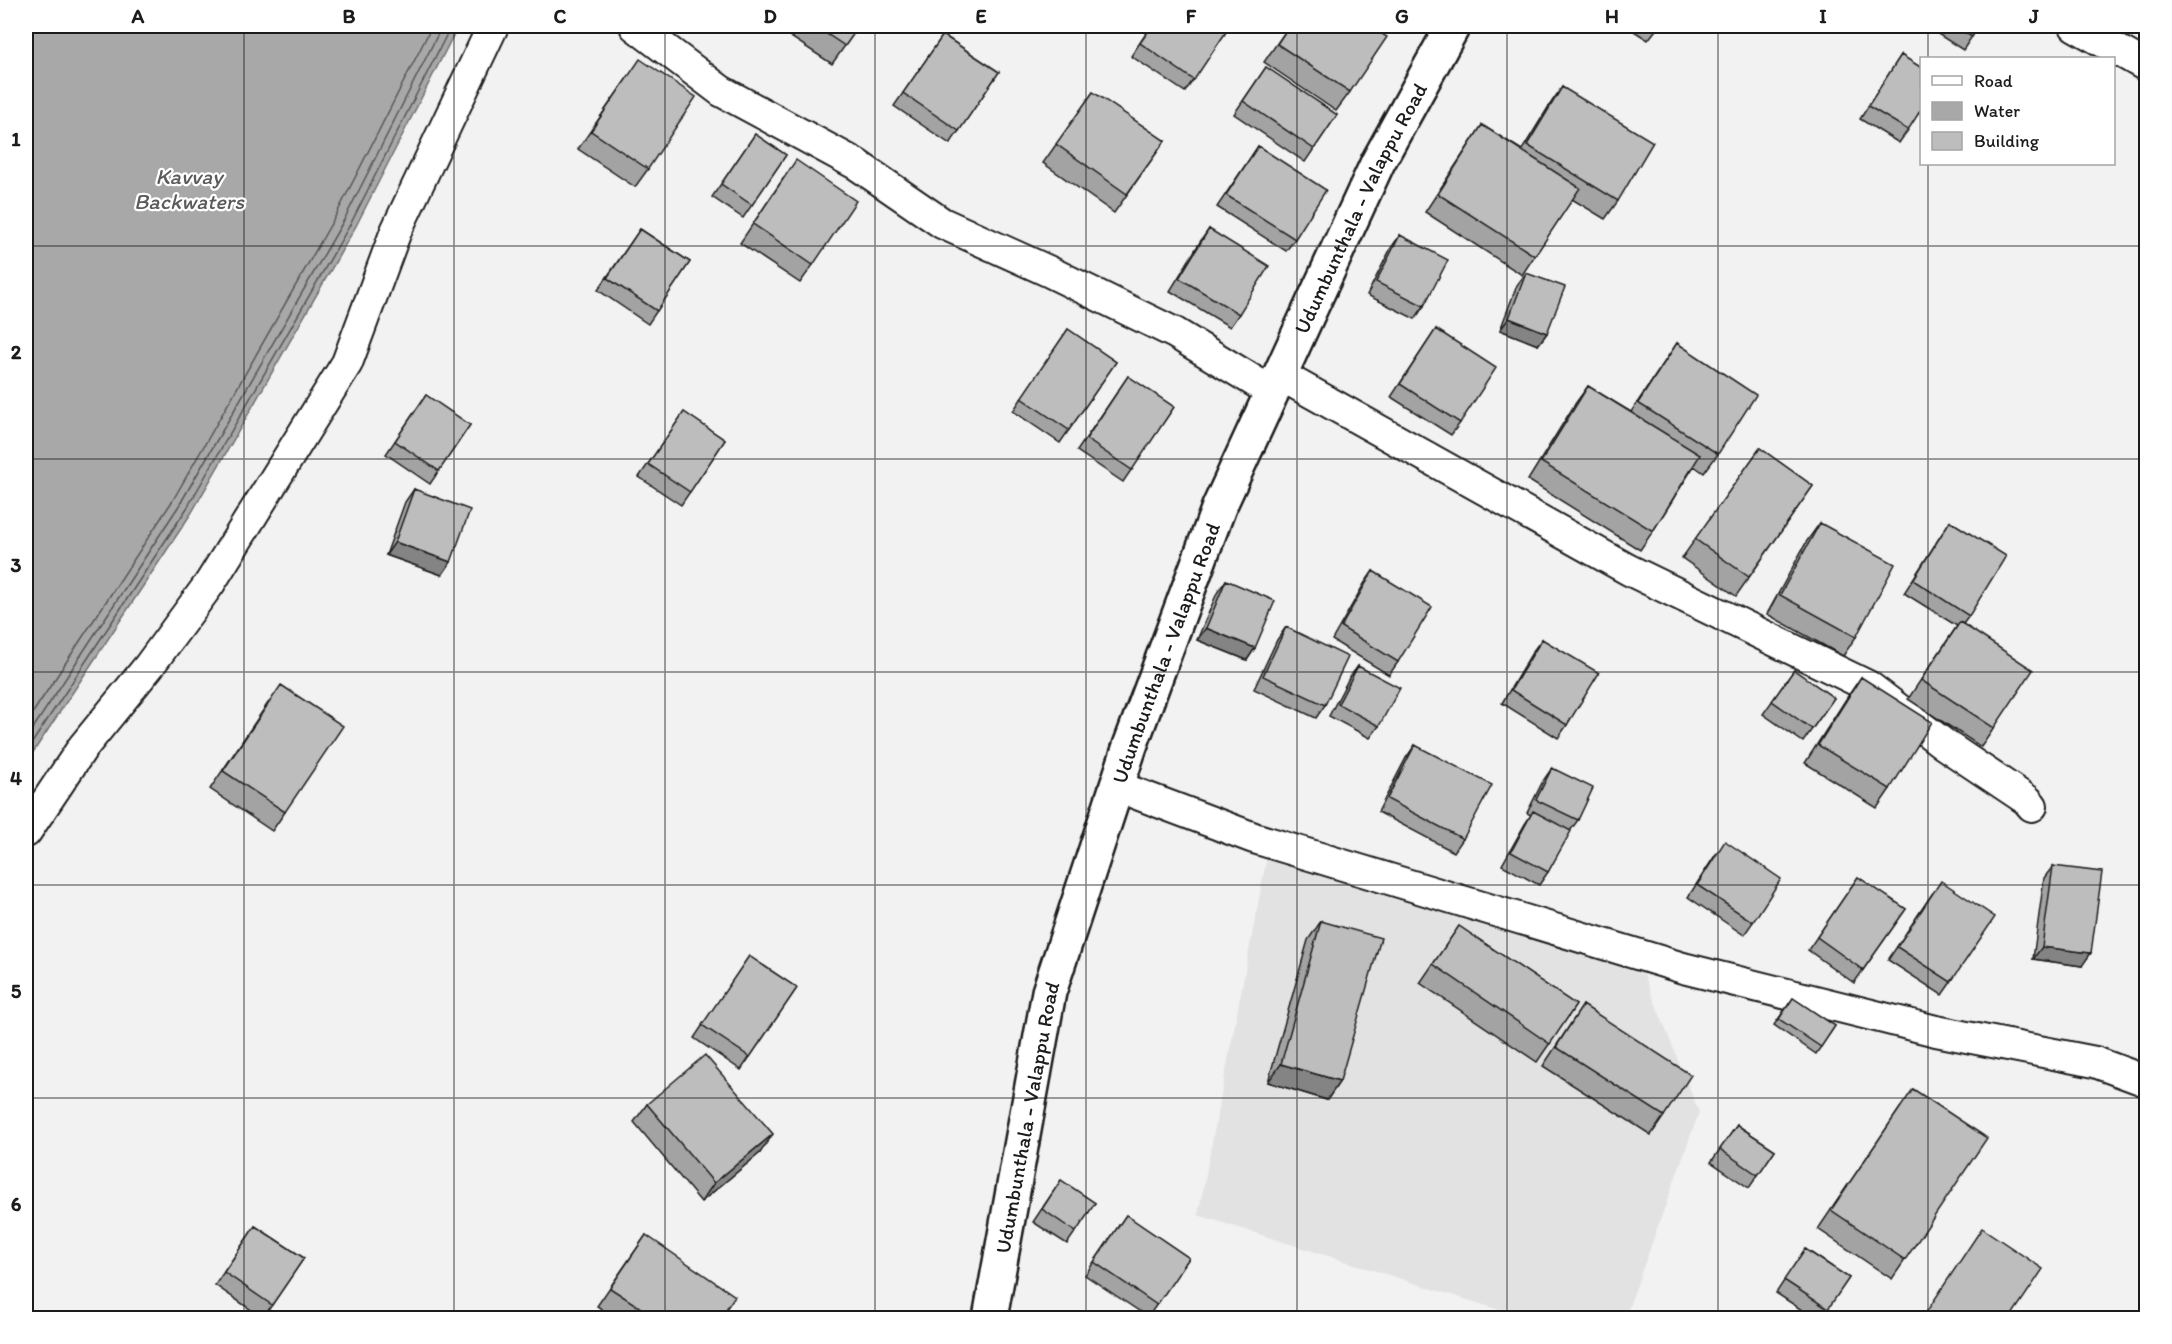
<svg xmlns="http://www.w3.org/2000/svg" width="2172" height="1344" font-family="Itim,sans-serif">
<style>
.built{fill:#e2e2e2}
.water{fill:#a8a8a8;stroke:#707070;stroke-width:1.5}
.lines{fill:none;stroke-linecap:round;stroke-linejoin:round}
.shore{stroke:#545454;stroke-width:1.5}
.minor-casing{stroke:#1c1c1c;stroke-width:34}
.secondary-casing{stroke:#1c1c1c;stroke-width:38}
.minor{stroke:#fff;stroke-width:30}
.secondary{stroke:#fff;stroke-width:33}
.wall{fill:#a3a3a3;stroke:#1c1c1c;stroke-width:1.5}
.shaded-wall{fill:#848484;stroke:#1c1c1c;stroke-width:1.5}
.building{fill:#bdbdbd;stroke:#1c1c1c;stroke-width:1.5}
.grid{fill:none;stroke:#1c1c1c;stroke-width:1.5;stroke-opacity:0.55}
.labels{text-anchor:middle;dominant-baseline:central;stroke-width:4.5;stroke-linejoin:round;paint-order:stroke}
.street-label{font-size:21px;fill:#1c1c1c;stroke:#fff}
.water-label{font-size:22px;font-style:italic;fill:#5b5b5b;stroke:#fff}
.neatline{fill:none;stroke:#1c1c1c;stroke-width:2}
.grid-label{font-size:20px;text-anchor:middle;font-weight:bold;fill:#1c1c1c}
</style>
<rect width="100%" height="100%" fill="#f2f2f2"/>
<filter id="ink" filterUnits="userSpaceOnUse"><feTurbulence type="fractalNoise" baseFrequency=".0167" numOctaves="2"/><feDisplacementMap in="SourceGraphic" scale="12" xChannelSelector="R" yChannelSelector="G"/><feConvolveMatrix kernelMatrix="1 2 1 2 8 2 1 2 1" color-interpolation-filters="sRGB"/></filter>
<g filter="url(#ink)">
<!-- built -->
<path class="built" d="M 1268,852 L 1644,975 L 1699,1112 L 1625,1318 L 1525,1318 L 1198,1215 Z"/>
<!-- water -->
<path class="water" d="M 26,26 L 458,26 L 356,226 L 192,512 L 26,763 Z"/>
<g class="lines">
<!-- shore -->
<path class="shore" d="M 26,723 L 173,500 L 336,215 L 432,26
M 26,739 L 180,504 L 344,220 L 442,26
M 26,752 L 187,508 L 351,223 L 451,26"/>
<defs>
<path id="minor" d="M 635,26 L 721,91 L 856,164 L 942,223 L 1048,271 L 1175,333 L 1272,392
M 2075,26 L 2146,66
M 1280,375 L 1629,570 L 1868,686 L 1945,745 L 2027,800 L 2032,806
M 1116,786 L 1254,838 L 1683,968 L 1936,1031 L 2095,1062 L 2146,1081
M 26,832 L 83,747 L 149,666 L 210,583 L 347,363 L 396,231 L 493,26"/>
<g id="secondary">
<path id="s1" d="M 990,1318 L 1049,992 L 1130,746 L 1219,507 L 1378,162 L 1453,26"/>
</g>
</defs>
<!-- minor casing -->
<use href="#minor" class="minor-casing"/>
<!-- secondary casing -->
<use href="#secondary" class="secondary-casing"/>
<!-- minor -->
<use href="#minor" class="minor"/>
<!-- secondary -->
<use href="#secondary" class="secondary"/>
</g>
<!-- wall -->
<path class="wall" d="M 774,26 L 859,26 L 832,64 Z
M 989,26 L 998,26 L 995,30 Z
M 1151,26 L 1230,26 L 1185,92 L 1131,56 Z
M 1289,26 L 1350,92 L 1336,111 L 1264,62 Z
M 1626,26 L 1659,26 L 1648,40 Z
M 1925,26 L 1979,26 L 1963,50 Z
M 943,35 L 999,72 L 950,144 L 894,106 Z
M 1901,55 L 1908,130 L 1899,143 L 1860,119 Z
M 1266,67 L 1337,115 L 1305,162 L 1234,114 Z
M 627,78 L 648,169 L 635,187 L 578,149 Z
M 1562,87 L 1618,201 L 1605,219 L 1572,199 L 1522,275 L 1425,212 L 1482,125 L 1522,150 L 1549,106 Z
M 1093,92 L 1165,141 L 1114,213 L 1043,163 Z
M 755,134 L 786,155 L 743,218 L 712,197 Z
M 1258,146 L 1295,239 L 1286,251 L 1217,207 Z
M 783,179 L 813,265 L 800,283 L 740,243 Z
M 640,229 L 690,262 L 648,324 L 598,290 Z
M 1209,229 L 1239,314 L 1230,327 L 1170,291 L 1200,242 Z
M 1400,235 L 1424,306 L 1415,319 L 1367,295 L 1391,248 Z
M 1526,273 L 1547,333 L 1538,345 L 1500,330 L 1517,285 Z
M 1068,329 L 1116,362 L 1060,443 L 1013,411 Z
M 1436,329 L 1460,423 L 1451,435 L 1391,397 Z
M 1677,343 L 1718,454 L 1704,473 L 1694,466 L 1653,531 L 1640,550 L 1528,480 L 1575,404 L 1588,386 L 1631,412 Z
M 1128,376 L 1174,407 L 1123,482 L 1077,451 Z
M 426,395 L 470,425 L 430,484 L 386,454 Z
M 684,412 L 725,440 L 681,505 L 639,477 Z
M 1760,448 L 1813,486 L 1736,596 L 1682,558 Z
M 414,489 L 451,562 L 442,575 L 386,555 L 405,502 Z
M 1950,521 L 1969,616 L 1963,624 L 1994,728 L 1981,747 L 1908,699 L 1957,626 L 1904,593 Z
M 1820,523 L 1856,637 L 1843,656 L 1767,614 L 1807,541 Z
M 1373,571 L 1398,662 L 1389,675 L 1332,640 L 1364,584 Z
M 1226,580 L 1255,648 L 1247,660 L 1197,640 L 1217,593 Z
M 1286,627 L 1325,705 L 1316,718 L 1254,689 L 1277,640 Z
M 1542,639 L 1567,725 L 1558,738 L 1502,703 L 1533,651 Z
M 1358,666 L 1379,726 L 1370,738 L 1329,716 L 1349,678 Z
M 1794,670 L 1834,698 L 1803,742 L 1763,714 Z
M 1861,677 L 1890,789 L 1877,808 L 1805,763 L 1848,696 Z
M 268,703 L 285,812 L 272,831 L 210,789 Z
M 1415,745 L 1463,839 L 1454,852 L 1378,812 L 1406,758 Z
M 1552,768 L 1578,820 L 1570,831 L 1548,872 L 1539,885 L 1502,865 L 1525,824 L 1531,815 L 1527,813 L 1543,781 Z
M 1716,854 L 1753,922 L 1744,935 L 1688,897 Z
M 2053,866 L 2082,966 L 2033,959 L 2044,878 Z
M 1858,877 L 1906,909 L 1854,983 L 1808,950 Z
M 1932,894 L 1951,982 L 1942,995 L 1888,960 Z
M 1321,921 L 1340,1081 L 1327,1100 L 1268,1082 L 1308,940 Z
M 1459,926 L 1576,1005 L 1537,1062 L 1420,983 Z
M 749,956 L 797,988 L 741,1070 L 694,1038 Z
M 1793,998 L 1835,1026 L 1816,1054 L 1774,1025 Z
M 1583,1005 L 1664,1116 L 1651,1135 L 1543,1066 Z
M 647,1104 L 760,1153 L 701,1202 L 634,1122 Z
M 1900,1108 L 1905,1260 L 1892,1279 L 1818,1229 Z
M 1737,1125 L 1775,1150 L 1749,1188 L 1711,1162 Z
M 1061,1180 L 1095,1203 L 1067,1244 L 1033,1222 Z
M 1126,1215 L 1189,1258 L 1148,1317 L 1085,1275 Z
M 255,1226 L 304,1258 L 263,1318 L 215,1285 Z
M 646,1235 L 720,1318 L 616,1318 L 597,1306 Z
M 1805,1249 L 1849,1278 L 1821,1318 L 1814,1318 L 1776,1293 Z"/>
<!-- shaded-wall -->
<path class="shaded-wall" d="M 1509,318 L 1547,333 L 1538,345 L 1500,330 Z
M 395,542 L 451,562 L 442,575 L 386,555 Z
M 1206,628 L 1255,648 L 1247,660 L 1197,640 Z
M 2042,947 L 2091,953 L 2082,966 L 2033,959 Z
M 1281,1064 L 1340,1081 L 1327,1100 L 1268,1082 Z
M 773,1134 L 760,1153 L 701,1202 L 714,1183 Z"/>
<!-- building -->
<path class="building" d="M 815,26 L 859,26 L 845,46 Z
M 1152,26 L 1230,26 L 1194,80 L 1140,43 Z
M 1289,26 L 1369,26 L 1387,37 L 1350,92 L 1277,44 Z
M 1954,26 L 1979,26 L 1972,37 Z
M 943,35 L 999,72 L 959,131 L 903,93 Z
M 1901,55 L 1922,68 L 1922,108 L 1908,130 L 1868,106 Z
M 640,59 L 696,97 L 648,169 L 591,131 Z
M 1266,67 L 1337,115 L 1314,149 L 1243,101 Z
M 1562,87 L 1653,142 L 1618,201 L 1527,145 Z
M 1093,92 L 1165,141 L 1127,194 L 1056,144 Z
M 1482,125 L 1580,188 L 1535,256 L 1438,194 Z
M 755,134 L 786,155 L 752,205 L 721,184 Z
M 1258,146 L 1326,190 L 1295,239 L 1226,195 Z
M 796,160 L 856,201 L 813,265 L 753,224 Z
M 640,229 L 690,262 L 657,311 L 607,278 Z
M 1209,229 L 1269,266 L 1239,314 L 1179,278 Z
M 1400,235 L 1448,260 L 1424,306 L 1376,282 Z
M 1526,273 L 1565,287 L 1547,333 L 1509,318 Z
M 1068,329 L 1116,362 L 1069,430 L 1021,398 Z
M 1436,329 L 1496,368 L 1460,423 L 1400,384 Z
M 1677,343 L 1756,395 L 1718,454 L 1638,403 Z
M 1128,376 L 1174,407 L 1132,470 L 1086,439 Z
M 1588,386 L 1700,455 L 1653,531 L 1541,462 Z
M 426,395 L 470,425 L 439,471 L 395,441 Z
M 684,412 L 725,440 L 690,492 L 648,464 Z
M 1760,448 L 1813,486 L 1749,577 L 1695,539 Z
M 414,489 L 470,510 L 451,562 L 395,542 Z
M 1950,521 L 2006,556 L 1969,616 L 1913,580 Z
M 1820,523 L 1895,564 L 1856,637 L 1780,595 Z
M 1373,571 L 1432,607 L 1398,662 L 1341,627 Z
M 1226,580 L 1275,601 L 1255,648 L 1206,628 Z
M 1960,622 L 2033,670 L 1994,728 L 1921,680 Z
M 1286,627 L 1348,657 L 1325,705 L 1263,676 Z
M 1542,639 L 1599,673 L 1567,725 L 1511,690 Z
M 1358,666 L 1400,688 L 1379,726 L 1338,704 Z
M 1794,670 L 1834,698 L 1812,729 L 1772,701 Z
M 1861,677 L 1932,722 L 1890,789 L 1818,745 Z
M 281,685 L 343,726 L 285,812 L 223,771 Z
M 1415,745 L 1492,785 L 1463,839 L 1387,799 Z
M 1552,768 L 1593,788 L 1578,820 L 1536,800 Z
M 1533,811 L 1571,831 L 1548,872 L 1511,852 Z
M 1725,841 L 1781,879 L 1753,922 L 1697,885 Z
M 2053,866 L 2102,872 L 2091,953 L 2042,947 Z
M 1858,877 L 1906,909 L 1863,970 L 1817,937 Z
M 1941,881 L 1995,917 L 1951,982 L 1897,947 Z
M 1321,921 L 1381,938 L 1340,1081 L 1281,1064 Z
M 1459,926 L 1576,1005 L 1550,1044 L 1433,964 Z
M 749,956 L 797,988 L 750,1057 L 702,1025 Z
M 1793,998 L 1835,1026 L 1821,1047 L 1779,1019 Z
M 1583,1005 L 1691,1075 L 1664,1116 L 1556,1047 Z
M 705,1055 L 773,1134 L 714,1183 L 647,1104 Z
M 1913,1089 L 1987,1138 L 1905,1260 L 1831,1210 Z
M 1737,1125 L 1775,1150 L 1758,1175 L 1720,1149 Z
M 1061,1180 L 1095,1203 L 1076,1232 L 1042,1209 Z
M 1126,1215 L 1189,1258 L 1157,1305 L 1094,1262 Z
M 255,1226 L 304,1258 L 272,1305 L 224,1272 Z
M 1982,1228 L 2043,1269 L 2010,1318 L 1926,1318 L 1923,1317 Z
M 646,1235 L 735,1296 L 720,1318 L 656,1318 L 610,1288 Z
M 1805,1249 L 1849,1278 L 1828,1309 L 1784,1280 Z"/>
</g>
<!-- grid -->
<path class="grid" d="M 244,26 L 244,1318M 454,26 L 454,1318M 665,26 L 665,1318M 875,26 L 875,1318M 1086,26 L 1086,1318M 1297,26 L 1297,1318M 1507,26 L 1507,1318M 1718,26 L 1718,1318M 1928,26 L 1928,58M 1928,164 L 1928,1318M 26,246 L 2146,246M 26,459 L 2146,459M 26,672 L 2146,672M 26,885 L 2146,885M 26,1098 L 2146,1098"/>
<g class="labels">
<!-- street labels -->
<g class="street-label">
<text stroke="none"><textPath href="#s1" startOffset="1176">Udumbunthala - Valappu Road</textPath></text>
<text stroke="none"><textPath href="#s1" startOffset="690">Udumbunthala - Valappu Road</textPath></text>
<text stroke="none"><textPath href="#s1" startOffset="204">Udumbunthala - Valappu Road</textPath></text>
</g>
<!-- water labels -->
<g class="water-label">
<text x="189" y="176">Kavvay<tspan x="189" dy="25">Backwaters</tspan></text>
</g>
</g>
<!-- margin -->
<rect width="2172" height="1344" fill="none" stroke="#fff" stroke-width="66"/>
<!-- legend -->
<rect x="1920" y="57" width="195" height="108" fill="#ffffff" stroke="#a4a4a4" stroke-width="1.5"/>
<rect x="1932" y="76" width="30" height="9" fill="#ffffff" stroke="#a4a4a4" stroke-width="1.5"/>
<text x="1974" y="87" font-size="18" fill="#1c1c1c">Road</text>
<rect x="1932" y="102" width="30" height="18" fill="#a8a8a8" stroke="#a4a4a4" stroke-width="1.5"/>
<text x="1974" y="117" font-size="18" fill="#1c1c1c">Water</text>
<rect x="1932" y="132" width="30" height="18" fill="#bdbdbd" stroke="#a4a4a4" stroke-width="1.5"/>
<text x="1974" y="147" font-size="18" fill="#1c1c1c">Building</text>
<rect x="33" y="33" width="2106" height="1278" class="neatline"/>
<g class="grid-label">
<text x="138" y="23">A</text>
<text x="349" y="23">B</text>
<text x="560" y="23">C</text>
<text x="770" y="23">D</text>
<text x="981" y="23">E</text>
<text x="1191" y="23">F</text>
<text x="1402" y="23">G</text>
<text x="1612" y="23">H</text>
<text x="1823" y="23">I</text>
<text x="2034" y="23">J</text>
<text x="16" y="146">1</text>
<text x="16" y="359">2</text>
<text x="16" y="572">3</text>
<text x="16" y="785">4</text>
<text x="16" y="998">5</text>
<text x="16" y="1211">6</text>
</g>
</svg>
